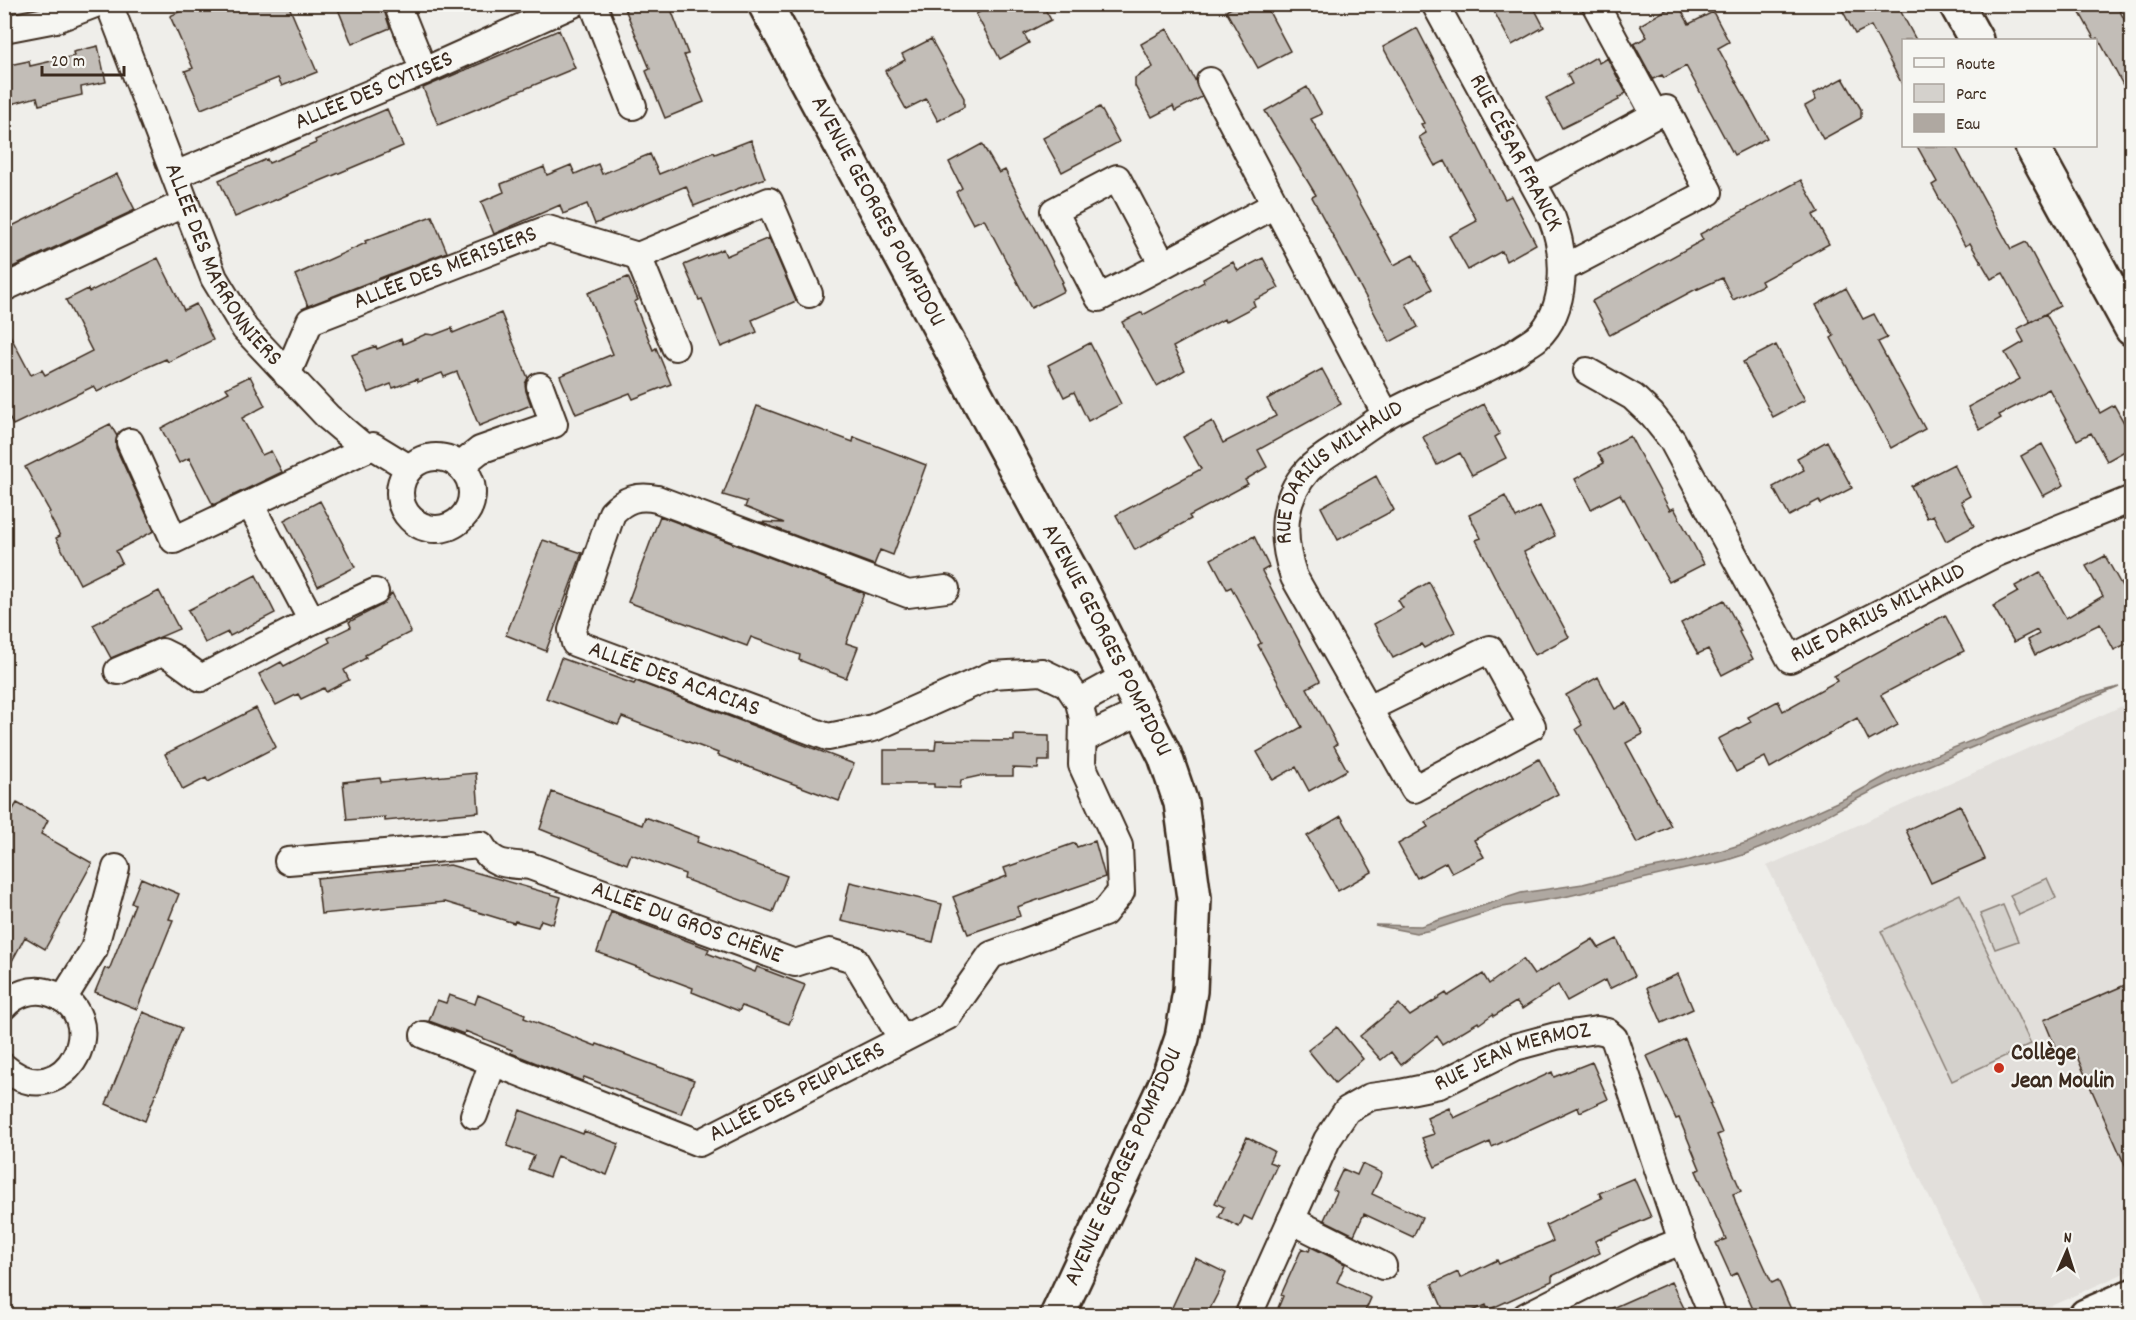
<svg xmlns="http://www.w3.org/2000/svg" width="2136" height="1320" font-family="Dekko,sans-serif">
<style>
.built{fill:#e2dfdb}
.green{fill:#d4d1cc;stroke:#887e75;stroke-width:1.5}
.water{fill:#afa8a1;stroke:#81766d;stroke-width:1.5}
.building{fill:#c2bdb7;stroke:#3b2a1e;stroke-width:1.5}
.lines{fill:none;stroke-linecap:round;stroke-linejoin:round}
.street-casing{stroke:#3b2a1e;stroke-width:30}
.secondary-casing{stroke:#3b2a1e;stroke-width:38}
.street{stroke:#f6f6f2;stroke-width:26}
.secondary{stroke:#f6f6f2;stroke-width:33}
.poi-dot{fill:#c8321e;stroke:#f6f6f2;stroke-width:2}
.labels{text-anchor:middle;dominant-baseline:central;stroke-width:4.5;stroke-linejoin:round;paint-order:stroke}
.street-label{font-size:24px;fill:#3b2a1e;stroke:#f6f6f2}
.poi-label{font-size:24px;font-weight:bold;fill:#3b2a1e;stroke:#f6f6f2;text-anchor:start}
</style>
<rect width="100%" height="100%" fill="#efeeea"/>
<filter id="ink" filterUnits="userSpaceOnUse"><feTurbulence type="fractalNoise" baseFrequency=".0167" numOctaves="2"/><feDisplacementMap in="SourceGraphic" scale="12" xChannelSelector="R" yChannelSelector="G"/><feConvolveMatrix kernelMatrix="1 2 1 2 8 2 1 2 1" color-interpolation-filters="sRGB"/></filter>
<g filter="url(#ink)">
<!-- built -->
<path class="built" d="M 2131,702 L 2131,1270 L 2031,1315 L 1987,1315 L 1767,866 Z"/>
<!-- green -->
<path class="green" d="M 2047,878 L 2056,898 L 2019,915 L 2010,895 Z
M 1960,894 L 2031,1044 L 1952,1081 L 1881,931 Z
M 2003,905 L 2018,941 L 1995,949 L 1980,914 Z"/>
<!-- water -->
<path class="water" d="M 2119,687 C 2042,720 1963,749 1887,784 C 1822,814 1762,859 1690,868 L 1564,897 L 1503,907 L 1432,930 L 1416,933 L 1375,925 L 1421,926 L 1521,893 L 1583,884 L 1627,873 L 1684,862 L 1749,842 L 1848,797 L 1893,772 L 2081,697 Z"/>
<!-- building -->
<path class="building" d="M 196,4 L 288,4 L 317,72 L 282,86 L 278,78 L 201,109 L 185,71 L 193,68 L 170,16 Z
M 336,4 L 382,4 L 390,28 L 352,44 Z
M 623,4 L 669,4 L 688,54 L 684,55 L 704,102 L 665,118 L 646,71 L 650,69 Z
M 995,4 L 1042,4 L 1051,20 L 1024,34 L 1029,43 L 1000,59 L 976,14 Z
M 1238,4 L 1265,4 L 1290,51 L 1258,68 L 1226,11 Z
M 1490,4 L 1532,4 L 1544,27 L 1512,45 Z
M 1676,4 L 1678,4 L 1689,24 L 1713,12 L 1729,42 L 1718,48 L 1767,138 L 1734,155 L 1686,66 L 1664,78 L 1662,75 L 1653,79 L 1634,44 L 1647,37 L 1640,25 Z
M 1839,4 L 1910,4 L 1900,10 L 1916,40 L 1904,40 L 1904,88 L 1871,26 L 1855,34 Z
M 2075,4 L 2116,4 L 2132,34 L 2132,102 L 2098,38 L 2095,40 Z
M 1417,28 L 1505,199 L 1511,196 L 1536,244 L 1506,261 L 1502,251 L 1468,270 L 1449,236 L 1477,221 L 1445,161 L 1435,166 L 1419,137 L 1426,133 L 1421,124 L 1424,123 L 1383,47 Z
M 1167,29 L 1195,80 L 1202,97 L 1175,111 L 1173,106 L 1152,117 L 1135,86 L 1135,78 L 1153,67 L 1141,44 Z
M 559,30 L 575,68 L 438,125 L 423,88 Z
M 931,39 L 964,98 L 964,107 L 938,121 L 926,99 L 906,109 L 885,71 L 905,60 L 902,54 Z
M 98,46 L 106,82 L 81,87 L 82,95 L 39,105 L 37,97 L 11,104 L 4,66 L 29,61 L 30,66 L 74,56 L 73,52 Z
M 1596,57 L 1599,63 L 1607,58 L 1626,93 L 1618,98 L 1619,100 L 1562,128 L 1546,98 L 1572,84 L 1567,74 Z
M 1843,78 L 1861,109 L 1861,118 L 1823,139 L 1805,106 L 1816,100 L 1813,94 Z
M 1307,87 L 1322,114 L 1311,119 L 1347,179 L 1394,265 L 1413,255 L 1432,289 L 1406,304 L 1418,327 L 1390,342 L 1312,197 L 1316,195 L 1265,111 Z
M 1100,107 L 1119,142 L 1062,172 L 1043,138 Z
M 387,109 L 403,146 L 235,217 L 219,180 L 267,159 L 269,163 L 293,153 L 316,143 L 315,140 Z
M 751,140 L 765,178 L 694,206 L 686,186 L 595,224 L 587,204 L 563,214 L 560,205 L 494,234 L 481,202 L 504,192 L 501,184 L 544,167 L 547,175 L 571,165 L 575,174 L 598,164 L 602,174 L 650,154 L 659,174 L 714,152 L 715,154 Z
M 982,144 L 999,173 L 1005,170 L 1063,282 L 1061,283 L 1064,291 L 1031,308 L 984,219 L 973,224 L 956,192 L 962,188 L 949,162 Z
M 1917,146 L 1955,146 L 2011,249 L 2026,242 L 2060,306 L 2030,322 L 2003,273 L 1991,279 L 1970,243 L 1965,246 L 1932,185 L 1937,182 Z
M 117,174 L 135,210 L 4,271 L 4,230 Z
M 1801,180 L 1819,212 L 1813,215 L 1829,244 L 1761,281 L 1763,285 L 1733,300 L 1722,278 L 1698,289 L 1698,288 L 1610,335 L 1592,301 L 1703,240 L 1700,234 Z
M 432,216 L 447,252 L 308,306 L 295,275 L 366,243 L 365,241 Z
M 769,238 L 796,301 L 752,320 L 757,332 L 721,347 L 702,299 L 699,300 L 684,265 L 723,249 L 726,256 Z
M 158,258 L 184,310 L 196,304 L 213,340 L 168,362 L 166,359 L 143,369 L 97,392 L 94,386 L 13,425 L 4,408 L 4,324 L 31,375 L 42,370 L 45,375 L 92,351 L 66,300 L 88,289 L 89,292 Z
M 1263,258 L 1279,288 L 1253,301 L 1255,306 L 1225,322 L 1224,319 L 1173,347 L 1185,370 L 1157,386 L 1122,322 L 1142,312 L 1143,315 L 1204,282 L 1203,279 L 1233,262 L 1238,271 Z
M 628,277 L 638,300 L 634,302 L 653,350 L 656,348 L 671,384 L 633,399 L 630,393 L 576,414 L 560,376 L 613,354 L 588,293 Z
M 1846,288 L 1863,319 L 1874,314 L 1887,338 L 1878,342 L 1925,429 L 1891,448 L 1831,338 L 1834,336 L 1816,305 Z
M 501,313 L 528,378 L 525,384 L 526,391 L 531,405 L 479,426 L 457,372 L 444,377 L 442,373 L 418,382 L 417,379 L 393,388 L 391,384 L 368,393 L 352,355 L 376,346 L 377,349 L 401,339 L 403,344 L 426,334 L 434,335 L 452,328 L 453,333 Z
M 2046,314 L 2100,413 L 2114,405 L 2132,437 L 2132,447 L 2107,461 L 2091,433 L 2077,440 L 2049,389 L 1999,415 L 2001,418 L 1980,430 L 1968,407 L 2020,379 L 2005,353 L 2024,342 L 2017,329 Z
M 1090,343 L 1121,404 L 1088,421 L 1074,392 L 1064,397 L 1048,365 Z
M 1776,345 L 1805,400 L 1773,417 L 1743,362 Z
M 1322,369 L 1341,404 L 1258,450 L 1267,467 L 1245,480 L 1248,484 L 1189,516 L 1191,519 L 1135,550 L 1116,515 L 1201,469 L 1183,437 L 1212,421 L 1223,443 L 1276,416 L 1267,399 Z
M 250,376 L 265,406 L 242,418 L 262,455 L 271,451 L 282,472 L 213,505 L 189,458 L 179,463 L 161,428 L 229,392 L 226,388 Z
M 1484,404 L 1500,434 L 1495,437 L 1506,458 L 1472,475 L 1460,453 L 1437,465 L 1423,437 Z
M 757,406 L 853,442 L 854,437 L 926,465 L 893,555 L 880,550 L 874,565 L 759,522 L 784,523 L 745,507 L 747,502 L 723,495 Z
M 110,424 L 117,436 L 116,448 L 154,531 L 116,551 L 122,563 L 80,584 L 56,538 L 60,536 L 48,513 L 50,512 L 25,467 Z
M 1630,436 L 1670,510 L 1674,508 L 1704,564 L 1669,582 L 1624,499 L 1623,500 L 1620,494 L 1591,509 L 1575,479 L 1604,463 L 1598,453 Z
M 1827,441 L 1852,488 L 1821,504 L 1819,500 L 1789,516 L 1773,487 L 1804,470 L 1797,458 Z
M 2042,444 L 2064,485 L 2043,496 L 2021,456 Z
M 1954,464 L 1970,496 L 1961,501 L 1974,526 L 1946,541 L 1933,515 L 1927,518 L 1911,486 Z
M 1376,476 L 1394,510 L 1338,540 L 1321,507 Z
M 1505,496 L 1516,518 L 1540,506 L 1555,536 L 1524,552 L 1569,637 L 1535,655 L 1476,540 L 1481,538 L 1469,515 Z
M 320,501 L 355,567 L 318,586 L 284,520 Z
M 660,516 L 864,593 L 846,643 L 858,647 L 846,678 L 799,660 L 800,655 L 751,637 L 747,646 L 628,602 Z
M 1254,536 L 1269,567 L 1262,571 L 1320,681 L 1307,688 L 1337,744 L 1334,746 L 1347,770 L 1309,791 L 1296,767 L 1273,780 L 1257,752 L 1302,727 L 1258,645 L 1261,643 L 1231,587 L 1227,589 L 1211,559 Z
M 543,540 L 582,553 L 546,651 L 506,635 Z
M 2105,556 L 2132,604 L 2132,641 L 2114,650 L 2100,624 L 2035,655 L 2028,640 L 2039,634 L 2037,630 L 2014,642 L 1993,606 L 2018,592 L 2015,586 L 2040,572 L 2066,618 L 2103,596 L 2086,566 Z
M 256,575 L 275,613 L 230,636 L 228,632 L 205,643 L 188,610 Z
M 1429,582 L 1455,632 L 1424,648 L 1421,644 L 1393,658 L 1374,624 L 1403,608 L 1398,600 Z
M 159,591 L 179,629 L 111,658 L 93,625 Z
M 392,593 L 411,632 L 365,655 L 366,658 L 344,670 L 349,680 L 326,692 L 324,688 L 301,699 L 298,694 L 276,705 L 259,674 L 281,662 L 284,666 L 330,642 L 328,638 L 351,627 L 349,622 L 382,605 Z
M 1724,600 L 1741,631 L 1739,632 L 1753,659 L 1722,675 L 1708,649 L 1698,654 L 1681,623 Z
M 1945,615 L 1964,651 L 1881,695 L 1898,725 L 1869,741 L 1857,718 L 1770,768 L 1765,757 L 1736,772 L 1718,739 L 1751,722 L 1748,717 L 1778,701 L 1783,711 L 1837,681 L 1834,676 Z
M 561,658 L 634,684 L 636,681 L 854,764 L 839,801 L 717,755 L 718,753 L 622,717 L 618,725 L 546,698 Z
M 1598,677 L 1615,709 L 1626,703 L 1643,734 L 1626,743 L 1671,826 L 1637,843 L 1576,729 L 1582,725 L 1566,695 Z
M 256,708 L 276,747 L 208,782 L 206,778 L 183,790 L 165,754 Z
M 1014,735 L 1049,736 L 1049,761 L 1039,761 L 1038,769 L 1013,768 L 1013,776 L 979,776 L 961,780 L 960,788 L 934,787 L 934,784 L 884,784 L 884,750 L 935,750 L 936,740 L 1014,741 Z
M 1539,759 L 1558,794 L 1474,840 L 1484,857 L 1452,873 L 1446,862 L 1417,878 L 1398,844 L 1428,827 L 1425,822 Z
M 476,773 L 479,812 L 385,821 L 385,817 L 347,820 L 343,782 L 380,778 L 381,782 Z
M 552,792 L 642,825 L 645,817 L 699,837 L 697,842 L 787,876 L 773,912 L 684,879 L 685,874 L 631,854 L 627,864 L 540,829 Z
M 17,803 L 48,820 L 41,834 L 92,863 L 45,949 L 25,937 L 4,976 L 4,824 Z
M 1960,805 L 1985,859 L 1931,883 L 1906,830 Z
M 1341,816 L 1372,872 L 1338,891 L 1307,836 Z
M 1095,841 L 1105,877 L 1017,907 L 1020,916 L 968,934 L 953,897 L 1007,876 L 1004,868 L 1075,843 L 1077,847 Z
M 450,865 L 561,897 L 553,924 L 541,920 L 538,927 L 515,921 L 514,923 L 445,902 L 321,914 L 317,878 Z
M 141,878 L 179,894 L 169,919 L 173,920 L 137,1009 L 95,992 L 105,968 L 109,970 L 135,904 L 131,903 Z
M 850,882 L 942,904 L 933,942 L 841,921 Z
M 611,912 L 709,949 L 707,953 L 755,972 L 757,967 L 805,985 L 789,1024 L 742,1006 L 739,1011 L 692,992 L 693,988 L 597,952 Z
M 1593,939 L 1599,948 L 1617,939 L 1635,976 L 1609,989 L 1605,980 L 1567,1001 L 1558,985 L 1522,1009 L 1516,1002 L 1494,1016 L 1493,1014 L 1479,1024 L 1478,1022 L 1442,1044 L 1437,1036 L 1401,1065 L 1391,1052 L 1381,1060 L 1360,1036 L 1399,1004 L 1410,1016 L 1446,993 L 1448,996 L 1483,974 L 1489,984 L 1523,959 L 1534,975 Z
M 1678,974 L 1693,1009 L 1662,1023 L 1647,988 Z
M 2132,982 L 2132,1181 L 2074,1050 L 2059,1056 L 2044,1020 Z
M 449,995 L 475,1004 L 478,995 L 525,1014 L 524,1018 L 596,1046 L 597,1044 L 694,1080 L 681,1114 L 584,1077 L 582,1081 L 511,1053 L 512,1050 L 465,1031 L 464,1034 L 429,1021 L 437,1000 L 446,1003 Z
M 143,1012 L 182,1028 L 145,1121 L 106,1104 Z
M 1337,1027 L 1363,1059 L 1335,1083 L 1308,1050 Z
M 1685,1039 L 1712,1103 L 1710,1104 L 1722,1133 L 1717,1135 L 1741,1191 L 1733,1194 L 1737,1206 L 1772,1283 L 1778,1280 L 1794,1316 L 1756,1316 L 1737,1273 L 1731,1276 L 1716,1243 L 1726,1239 L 1696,1171 L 1700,1169 L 1679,1118 L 1676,1119 L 1647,1056 Z
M 1592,1062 L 1608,1099 L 1580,1112 L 1578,1107 L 1492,1147 L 1490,1142 L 1435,1167 L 1422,1138 L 1434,1134 L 1427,1118 L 1449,1108 L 1454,1118 L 1552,1072 L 1554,1077 Z
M 520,1110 L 583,1134 L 584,1131 L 619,1144 L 607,1175 L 557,1156 L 549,1177 L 528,1169 L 534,1156 L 507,1146 Z
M 1247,1137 L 1274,1151 L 1269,1162 L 1277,1165 L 1252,1220 L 1244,1216 L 1239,1227 L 1219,1217 L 1224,1207 L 1215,1203 Z
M 1362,1164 L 1382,1173 L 1372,1194 L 1422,1217 L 1413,1237 L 1364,1214 L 1354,1235 L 1324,1220 L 1337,1192 L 1333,1190 L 1343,1169 L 1357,1175 Z
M 1634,1178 L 1651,1217 L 1595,1241 L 1600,1253 L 1552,1276 L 1552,1281 L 1488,1310 L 1486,1305 L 1462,1316 L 1446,1316 L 1432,1284 L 1458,1272 L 1460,1278 L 1497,1260 L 1499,1264 L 1553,1241 L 1546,1225 L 1602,1198 L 1599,1193 Z
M 1311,1247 L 1345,1264 L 1337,1282 L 1371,1298 L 1363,1316 L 1295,1316 L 1278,1308 L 1283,1296 L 1281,1295 L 1302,1248 L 1309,1251 Z
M 1195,1258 L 1226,1273 L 1218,1293 L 1206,1316 L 1168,1316 Z
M 1671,1282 L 1688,1316 L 1594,1316 Z"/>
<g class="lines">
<defs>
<g id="street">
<path id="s1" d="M 109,4 L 214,278 L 245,329 L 328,417 L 366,449 L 373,446 L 409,468"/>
<path d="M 397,4 L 424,71"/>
<path d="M 593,4 L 633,106"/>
<path d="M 1595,4 L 1655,115"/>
<path d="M 4,29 L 56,19 L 95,4"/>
<path d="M 1210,81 L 1386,415"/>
<path id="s2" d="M 175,175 L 424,71 L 573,4"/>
<path d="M 1533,181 L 1666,109 L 1709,192 L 1562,269"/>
<path d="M 638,256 L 675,347"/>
<path d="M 1163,265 L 1099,298 L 1054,211 L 1117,178 L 1163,265 L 1275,205"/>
<path d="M 4,288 L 185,203"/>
<path id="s3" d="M 1587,371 L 1633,397 L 1652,415 L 1672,440 L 1790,659 L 1997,553 L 2132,499"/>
<path id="s4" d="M 287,375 L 310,321 L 548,229 L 638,256 L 769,201 L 809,294"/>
<path d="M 130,442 L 174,540 L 366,449"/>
<circle cx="436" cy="493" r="36"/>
<path d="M 460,466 L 480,450 L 554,424 L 540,386"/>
<path d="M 250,504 L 312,621"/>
<path d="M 118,671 L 162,652 L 172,657 L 201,678 L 312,621 L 375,592"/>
<path d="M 1079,702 L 1126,676"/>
<path id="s5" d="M 1369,708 L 1490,649 L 1532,726 L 1414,789 L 1294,577 C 1281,539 1280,501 1308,470 C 1318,459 1333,451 1345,443 C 1359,434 1372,423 1387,415 C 1429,391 1477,377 1518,351 C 1524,346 1531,343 1537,338 C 1568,309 1566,254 1552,218 L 1435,4"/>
<path d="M 1083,739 L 1127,718 L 1144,712"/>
<path id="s6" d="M 288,861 L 481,845 C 493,866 507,864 530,866 L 795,963 L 830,952 L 854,959 L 902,1039"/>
<path d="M 63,999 L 94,949 L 116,868"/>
<path d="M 4,1006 C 15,994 32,988 47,992 C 119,1011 65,1120 4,1067"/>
<path id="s7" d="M 424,1035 L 699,1143 L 948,1016 L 991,955 L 1104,913 L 1121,892 L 1119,846 L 1082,765 L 1083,719 L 1079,702 L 1067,684 L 1042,672 L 992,675 L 873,728 L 828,737 L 575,643 L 572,630 L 612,513 C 625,499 638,495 657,499 L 908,594 L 946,589"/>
<path d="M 474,1115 L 493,1062"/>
<path d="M 1291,1220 L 1383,1266"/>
<path id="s8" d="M 1248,1316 L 1327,1140 L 1347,1110 L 1370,1097 L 1400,1093 L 1439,1085 L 1515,1047 L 1556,1036 L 1597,1030 L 1607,1032 L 1614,1038 L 1682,1241 L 1713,1316"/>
<path d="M 1526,1316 L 1646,1255 L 1682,1241"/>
</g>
<g id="secondary">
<path id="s9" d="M 765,4 L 1083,593 L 1165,756 L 1181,803 L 1194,898 L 1190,991 L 1182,1038 L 1168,1079 L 1057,1316"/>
<path d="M 1956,4 L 1976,40"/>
<path d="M 2032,146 L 2132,329"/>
<path d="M 2086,1316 L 2132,1296"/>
</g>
</defs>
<!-- street casing -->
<use href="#street" class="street-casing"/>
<!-- secondary casing -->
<use href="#secondary" class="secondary-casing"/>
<!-- street -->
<use href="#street" class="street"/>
<!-- secondary -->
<use href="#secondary" class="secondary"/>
</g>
</g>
<!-- markers -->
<circle class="poi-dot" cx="1999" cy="1068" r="6"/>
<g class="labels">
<!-- street labels -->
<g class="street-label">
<text stroke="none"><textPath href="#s2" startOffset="216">ALLÉE DES CYTISES</textPath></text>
<text transform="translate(1515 153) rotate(62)">RUE CÉSAR FRANCK</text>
<text stroke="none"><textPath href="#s9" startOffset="236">AVENUE GEORGES POMPIDOU</textPath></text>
<text stroke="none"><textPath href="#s1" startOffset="286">ALLÉE DES MARRONNIERS</textPath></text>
<text stroke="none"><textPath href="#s4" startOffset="204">ALLÉE DES MERISIERS</textPath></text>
<text stroke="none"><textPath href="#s5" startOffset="730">RUE DARIUS MILHAUD</textPath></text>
<text stroke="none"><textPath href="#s3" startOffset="459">RUE DARIUS MILHAUD</textPath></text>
<text stroke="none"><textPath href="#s9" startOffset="722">AVENUE GEORGES POMPIDOU</textPath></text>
<text transform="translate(674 680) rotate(20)">ALLÉE DES ACACIAS</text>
<text stroke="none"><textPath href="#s6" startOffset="417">ALLÉE DU GROS CHÊNE</textPath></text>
<text stroke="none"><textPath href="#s8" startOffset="405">RUE JEAN MERMOZ</textPath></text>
<text stroke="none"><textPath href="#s7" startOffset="406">ALLÉE DES PEUPLIERS</textPath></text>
<text transform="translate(1124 1167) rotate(-66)">AVENUE GEORGES POMPIDOU</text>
</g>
<!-- poi labels -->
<g class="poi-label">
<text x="2011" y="1054">Collège<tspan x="2011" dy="28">Jean Moulin</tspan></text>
</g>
</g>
<!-- margin -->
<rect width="2136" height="1320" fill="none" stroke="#f6f6f2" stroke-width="24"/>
<rect x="12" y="12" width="2112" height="1296" fill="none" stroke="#3b2a1e" stroke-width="2" filter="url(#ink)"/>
<!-- legend -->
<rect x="1902" y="39" width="195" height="108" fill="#f6f6f2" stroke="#aba49d" stroke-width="1.5"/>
<rect x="1914" y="58" width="30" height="9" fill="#f6f6f2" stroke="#aba49d" stroke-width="1.5"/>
<text x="1956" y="69" font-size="18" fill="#3b2a1e">Route</text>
<rect x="1914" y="84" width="30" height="18" fill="#d4d1cc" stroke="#aba49d" stroke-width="1.5"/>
<text x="1956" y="99" font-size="18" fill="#3b2a1e">Parc</text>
<rect x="1914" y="114" width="30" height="18" fill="#afa8a1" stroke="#aba49d" stroke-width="1.5"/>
<text x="1956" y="129" font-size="18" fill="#3b2a1e">Eau</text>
<!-- north arrow -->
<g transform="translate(2067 1251) rotate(3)" stroke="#f6f6f2" stroke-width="4.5" paint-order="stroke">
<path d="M0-4.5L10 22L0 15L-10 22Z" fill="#3b2a1e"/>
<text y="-9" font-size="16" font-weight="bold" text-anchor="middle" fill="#3b2a1e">N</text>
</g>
<!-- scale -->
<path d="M42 66v9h82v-9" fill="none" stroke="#3b2a1e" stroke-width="3"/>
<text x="51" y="66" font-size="18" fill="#3b2a1e" stroke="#f6f6f2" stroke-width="4.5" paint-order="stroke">20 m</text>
</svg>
